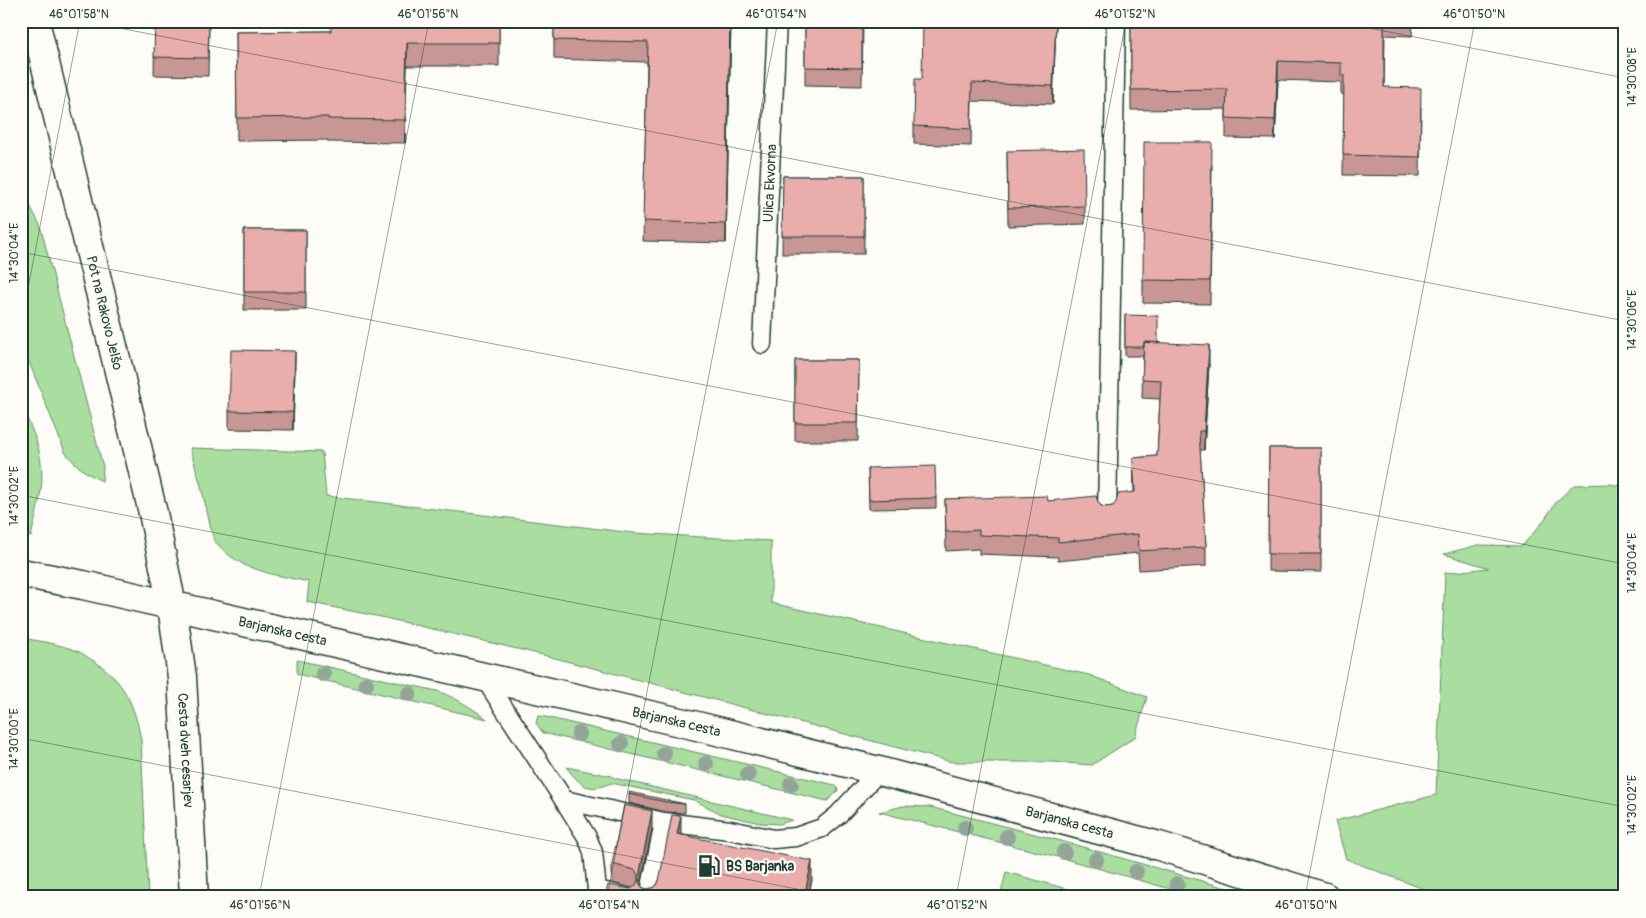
<svg xmlns="http://www.w3.org/2000/svg" width="1646" height="918" font-family="Pangolin,sans-serif">
<style>
.green{fill:#aadea0;stroke:#648e6a}
.lines{fill:none;stroke-linecap:round;stroke-linejoin:round}
.lane-casing{stroke:#1f3d34;stroke-width:21}
.secondary-casing{stroke:#1f3d34;stroke-width:31}
.primary-casing{stroke:#1f3d34;stroke-width:31}
.lane{stroke:#fdfcf7;stroke-width:18}
.secondary{stroke:#fdfcf7;stroke-width:28}
.primary{stroke:#fdfcf7;stroke-width:28}
.tree{fill:#92a598}
.wall{fill:#c89694;stroke:#1f3d34}
.shaded-wall{fill:#a37a78;stroke:#1f3d34}
.building{fill:#e9aeac;stroke:#1f3d34}
.ticks{fill:none;stroke:#1f3d34;stroke-width:1;stroke-opacity:0.45}
.labels{text-anchor:middle;dominant-baseline:central;stroke-width:4.5;stroke-linejoin:round;paint-order:stroke}
.street-label{font-size:14px;fill:#1f3d34;stroke:#fdfcf7}
.poi-label{font-size:14px;font-weight:bold;fill:#1f3d34;stroke:#fdfcf7;text-anchor:start}
.neatline{fill:none;stroke:#1f3d34;stroke-width:2}
.ticks-label{font-size:12px;text-anchor:middle;fill:#1f3d34}
</style>
<rect width="100%" height="100%" fill="#fdfcf7"/>
<filter id="ink" filterUnits="userSpaceOnUse"><feTurbulence type="fractalNoise" baseFrequency=".02" numOctaves="2"/><feDisplacementMap in="SourceGraphic" scale="10" xChannelSelector="R" yChannelSelector="G"/><feConvolveMatrix kernelMatrix="1 2 1 2 8 2 1 2 1" color-interpolation-filters="sRGB"/></filter>
<g filter="url(#ink)">
<!-- green -->
<path class="green" d="M 21,188 L 40,225 L 103,467 L 102,481 C 84,472 78,468 65,452 L 21,342 Z
M 21,404 C 29,423 39,443 41,463 C 45,488 36,513 31,537 L 21,535 Z
M 190,448 L 322,452 L 326,496 L 633,533 L 771,541 L 771,603 L 1089,675 L 1147,697 L 1135,737 L 1092,765 L 1053,762 L 952,762 L 547,656 L 381,617 L 307,602 L 309,582 L 271,574 L 246,566 L 230,556 L 214,541 L 201,486 Z
M 1610,484 L 1625,487 L 1625,897 L 1444,897 L 1346,859 L 1335,821 L 1436,795 L 1445,573 L 1489,568 L 1444,554 L 1478,545 L 1522,546 L 1542,523 L 1557,501 L 1574,485 Z
M 21,638 C 40,641 59,644 77,651 C 83,653 88,658 94,661 C 124,680 135,706 141,740 L 148,897 L 26,897 L 21,876 Z
M 297,660 L 437,691 C 456,698 471,707 487,719 L 297,674 Z
M 538,716 L 541,716 L 835,785 L 838,789 L 837,792 L 827,801 L 543,733 L 536,723 Z
M 566,767 L 612,776 L 614,778 L 792,820 L 780,824 L 760,823 L 721,814 L 694,800 L 611,783 C 588,793 581,786 566,767 Z
M 903,806 L 930,807 L 1065,842 L 1258,897 L 1198,897 L 1062,858 L 879,812 Z
M 1006,872 L 1096,897 L 1000,897 Z"/>
<g class="lines">
<defs>
<g id="lane">
<path id="s1" d="M 762,344 L 777,21"/>
<path d="M 1107,516 L 1116,21"/>
<path d="M 483,676 L 564,800 L 664,822 L 730,830 L 774,839 L 784,838 L 796,837 L 822,828 L 838,815 L 879,771"/>
<path d="M 564,800 L 587,837 L 593,852 L 597,890 L 628,897"/>
<path d="M 649,897 L 664,822"/>
</g>
<g id="secondary">
<path id="s2" d="M 35,21 L 153,513 L 172,606 L 182,677 L 194,897"/>
</g>
<g id="primary">
<path id="s3" d="M 21,573 L 83,585 L 693,725 L 879,771 L 1159,846 L 1325,897"/>
</g>
</defs>
<!-- lane casing -->
<use href="#lane" class="lane-casing"/>
<!-- secondary casing -->
<use href="#secondary" class="secondary-casing"/>
<!-- primary casing -->
<use href="#primary" class="primary-casing"/>
<!-- lane -->
<use href="#lane" class="lane"/>
<!-- secondary -->
<use href="#secondary" class="secondary"/>
<!-- primary -->
<use href="#primary" class="primary"/>
</g>
<!-- trees -->
<g class="tree">
<circle cx="323" cy="674" r="8"/>
<circle cx="366" cy="684" r="8"/>
<circle cx="409" cy="694" r="8"/>
<circle cx="579" cy="734" r="8"/>
<circle cx="621" cy="744" r="8"/>
<circle cx="664" cy="754" r="8"/>
<circle cx="706" cy="764" r="8"/>
<circle cx="748" cy="774" r="8"/>
<circle cx="791" cy="784" r="8"/>
<circle cx="965" cy="828" r="8"/>
<circle cx="1007" cy="837" r="8"/>
<circle cx="1064" cy="852" r="8"/>
<circle cx="1096" cy="860" r="8"/>
<circle cx="1136" cy="872" r="8"/>
<circle cx="1177" cy="884" r="8"/>
</g>
<!-- wall -->
<path class="wall" d="M 155,21 L 209,21 L 208,76 L 154,75 Z
M 499,21 L 499,66 L 407,66 L 405,143 L 328,142 L 328,140 L 237,141 L 236,32 L 331,31 Z
M 554,21 L 731,21 L 726,243 L 643,241 L 647,62 L 554,59 Z
M 805,21 L 863,21 L 862,86 L 805,85 Z
M 1056,21 L 1053,104 L 972,101 L 971,146 L 914,144 L 914,126 L 922,79 Z
M 1131,21 L 1413,21 L 1412,36 L 1385,35 L 1384,87 L 1421,107 L 1420,176 L 1343,175 L 1344,94 L 1341,94 L 1341,82 L 1278,80 L 1275,139 L 1226,138 L 1226,109 L 1131,110 Z
M 1007,151 L 1085,206 L 1085,224 L 1008,226 Z
M 1212,165 L 1210,304 L 1143,303 L 1143,280 Z
M 783,176 L 864,176 L 864,254 L 782,254 Z
M 244,230 L 306,230 L 306,310 L 244,310 Z
M 1125,315 L 1158,343 L 1209,364 L 1204,450 L 1200,450 L 1206,547 L 1206,566 L 1139,570 L 1138,553 L 1058,561 L 1058,557 L 979,554 L 979,549 L 946,551 L 945,499 L 1098,502 L 1101,506 L 1106,507 L 1113,506 L 1134,492 L 1133,458 L 1157,456 L 1160,399 L 1142,398 L 1143,356 L 1125,356 Z
M 795,360 L 859,360 L 858,441 L 795,441 Z
M 295,369 L 293,430 L 229,429 L 229,411 Z
M 1269,448 L 1321,448 L 1321,572 L 1268,571 Z
M 868,468 L 936,498 L 936,508 L 869,509 Z
M 629,794 L 685,804 L 685,813 L 666,812 L 629,803 Z
M 652,830 L 641,884 L 642,887 L 646,889 L 653,888 L 657,885 L 680,835 L 812,880 L 808,897 L 631,889 L 632,888 L 612,883 L 612,864 Z"/>
<!-- shaded-wall -->
<path class="shaded-wall" d="M 730,21 L 731,21 L 726,243 L 726,224 Z
M 1056,21 L 1053,104 L 1053,86 Z
M 407,43 L 407,66 L 405,143 L 405,120 Z
M 1278,61 L 1278,80 L 1275,139 L 1275,120 Z
M 1209,345 L 1209,364 L 1204,450 L 1204,431 Z
M 295,351 L 295,369 L 293,430 L 293,412 Z
M 652,811 L 652,830 L 639,895 L 639,877 Z
M 681,816 L 681,835 L 677,834 Z
M 812,861 L 812,880 L 808,897 L 804,897 Z"/>
<!-- building -->
<path class="building" d="M 155,21 L 209,21 L 208,58 L 154,57 Z
M 331,21 L 499,21 L 499,43 L 407,43 L 405,120 L 328,119 L 328,117 L 237,118 L 236,32 L 331,31 Z
M 554,21 L 730,21 L 726,224 L 643,221 L 648,42 L 554,40 Z
M 805,21 L 862,21 L 862,68 L 805,67 Z
M 923,21 L 1056,21 L 1053,86 L 972,83 L 971,129 L 914,126 L 915,79 L 922,79 Z
M 1131,21 L 1384,21 L 1384,87 L 1421,88 L 1420,157 L 1343,155 L 1344,75 L 1341,75 L 1341,63 L 1278,61 L 1275,120 L 1226,118 L 1227,89 L 1131,90 Z
M 1144,142 L 1212,142 L 1210,281 L 1143,280 Z
M 1084,149 L 1085,206 L 1008,208 L 1007,151 Z
M 783,176 L 864,176 L 864,236 L 782,236 Z
M 244,230 L 306,230 L 306,292 L 244,292 Z
M 1125,315 L 1158,316 L 1158,343 L 1144,342 L 1144,347 L 1125,347 Z
M 1144,342 L 1209,345 L 1204,431 L 1199,431 L 1206,547 L 1139,551 L 1138,534 L 1058,542 L 1058,538 L 979,535 L 979,530 L 946,532 L 945,499 L 1047,496 L 1048,501 L 1096,496 L 1098,502 L 1101,506 L 1106,507 L 1113,506 L 1116,502 L 1118,494 L 1135,492 L 1133,458 L 1157,456 L 1161,380 L 1142,379 Z
M 231,350 L 295,351 L 293,412 L 229,411 Z
M 795,360 L 859,360 L 858,423 L 795,423 Z
M 1269,448 L 1321,448 L 1321,554 L 1268,554 Z
M 935,466 L 936,498 L 869,500 L 868,468 Z
M 629,792 L 685,804 L 666,802 L 629,794 Z
M 624,805 L 652,811 L 639,877 L 639,882 L 642,887 L 646,889 L 653,888 L 657,885 L 659,881 L 672,815 L 681,816 L 677,834 L 812,861 L 804,897 L 605,897 L 608,885 L 631,889 L 636,885 L 638,880 L 638,875 L 635,870 L 612,864 Z"/>
</g>
<!-- ticks -->
<path class="ticks" d="M 83,21 L 1625,321M 1333,21 L 1625,78M 21,252 L 1625,564M 21,324 L 80,21M 21,495 L 1625,807M 21,738 L 838,897M 259,897 L 429,21M 607,897 L 778,21M 956,897 L 1126,21M 1305,897 L 1475,21"/>
<!-- icons -->
<defs>
<symbol id="fuel-bare" viewBox="-9 -9 18 18"><path d="M-5.5-6h7V0h2V4h1.3V-2.5L3-4.5l.8-.8L6-3V5H2.5V1h-1V6h-7ZM-4.2-4.7v3.2H.2V-4.7Z" fill="#1f3d34" stroke="#fdfcf7" stroke-width="2.5" paint-order="stroke"/></symbol>
</defs>
<g fill-rule="evenodd">
<use href="#fuel-bare" x="693" y="850" width="32" height="32"/>
</g>
<g class="labels">
<!-- street labels -->
<g class="street-label">
<text stroke="none"><textPath href="#s1" startOffset="161">Ulica Ekvorna</textPath></text>
<text stroke="none"><textPath href="#s2" startOffset="300">Pot na Rakovo Jelšo</textPath></text>
<text stroke="none"><textPath href="#s3" startOffset="268">Barjanska cesta</textPath></text>
<text stroke="none"><textPath href="#s3" startOffset="672">Barjanska cesta</textPath></text>
<text stroke="none"><textPath href="#s2" startOffset="746">Cesta dveh cesarjev</textPath></text>
<text stroke="none"><textPath href="#s3" startOffset="1078">Barjanska cesta</textPath></text>
</g>
<!-- poi labels -->
<g class="poi-label">
<text x="726" y="866">BS Barjanka</text>
</g>
</g>
<!-- margin -->
<rect width="1646" height="918" fill="none" stroke="#fdfcf7" stroke-width="55"/>
<rect x="28" y="28" width="1590" height="862" class="neatline"/>
<g class="ticks-label">
<text x="79" y="18">46°01'58"N</text>
<text x="428" y="18">46°01'56"N</text>
<text x="776" y="18">46°01'54"N</text>
<text x="1125" y="18">46°01'52"N</text>
<text x="1474" y="18">46°01'50"N</text>
<text transform="translate(1632 77) rotate(-90)" y="4">14°30'08"E</text>
<text transform="translate(14 253) rotate(-90)" y="4">14°30'04"E</text>
<text transform="translate(1632 320) rotate(-90)" y="4">14°30'06"E</text>
<text transform="translate(14 496) rotate(-90)" y="4">14°30'02"E</text>
<text transform="translate(1632 563) rotate(-90)" y="4">14°30'04"E</text>
<text transform="translate(14 739) rotate(-90)" y="4">14°30'00"E</text>
<text transform="translate(1632 805) rotate(-90)" y="4">14°30'02"E</text>
<text x="260" y="909">46°01'56"N</text>
<text x="609" y="909">46°01'54"N</text>
<text x="957" y="909">46°01'52"N</text>
<text x="1306" y="909">46°01'50"N</text>
</g>
</svg>
